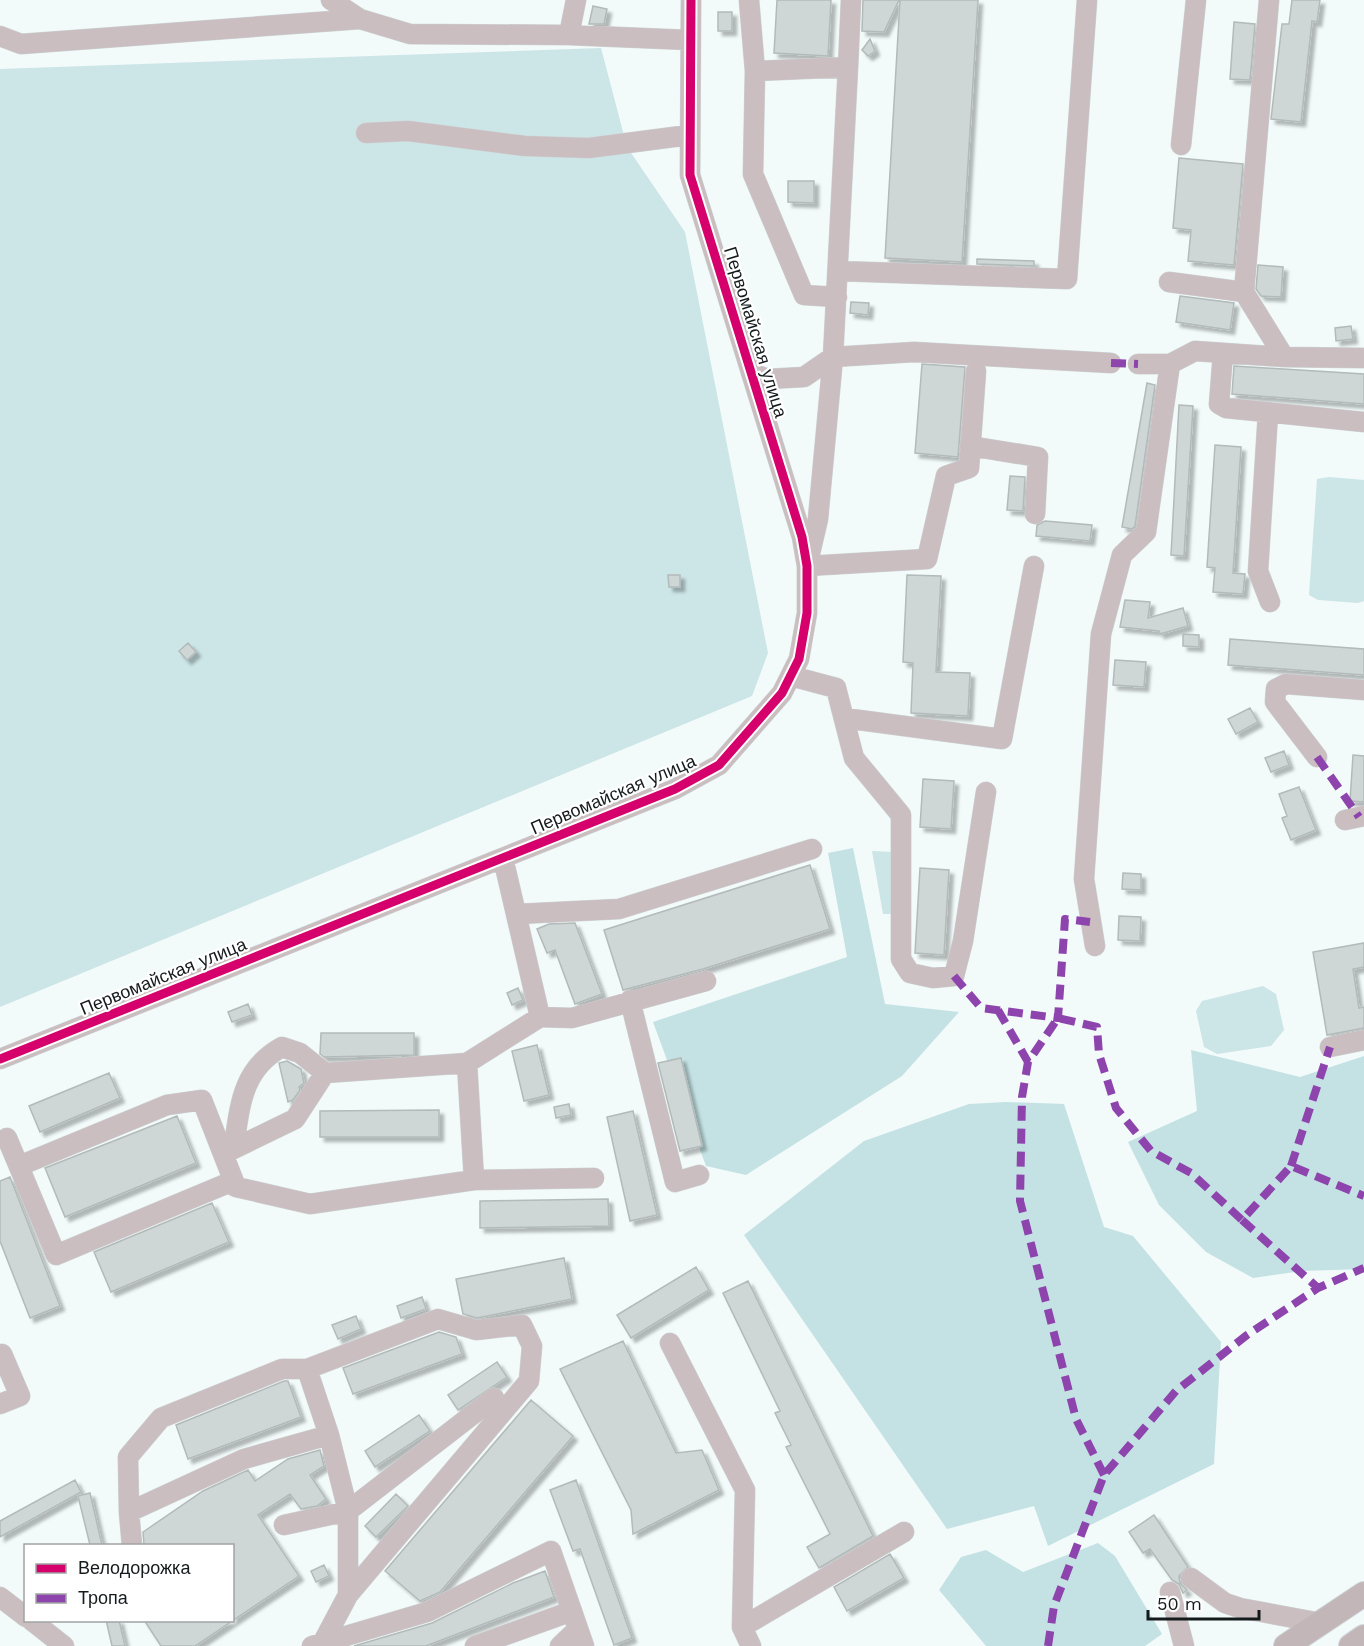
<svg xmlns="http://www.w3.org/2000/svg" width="1364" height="1646" font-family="'Work Sans',sans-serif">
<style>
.green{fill:#cce5e7}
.forest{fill:#c4e2e4}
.building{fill:#cfd6d6;stroke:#b3baba;stroke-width:1.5;filter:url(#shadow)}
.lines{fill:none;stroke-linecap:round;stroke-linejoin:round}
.minor-casing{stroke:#cfd5d6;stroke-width:21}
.major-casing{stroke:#cfd5d6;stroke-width:26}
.minor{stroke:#cabec1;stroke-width:20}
.major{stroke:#c2b6b9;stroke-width:24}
.quiet{stroke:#8e44ad;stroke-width:8;stroke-dasharray:15 8;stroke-linecap:butt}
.cycleway-casing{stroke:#fff;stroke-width:13}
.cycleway{stroke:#d6006c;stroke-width:9}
.labels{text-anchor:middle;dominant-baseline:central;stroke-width:4.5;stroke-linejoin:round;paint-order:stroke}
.street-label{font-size:18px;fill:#151b1c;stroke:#fff}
</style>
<defs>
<filter id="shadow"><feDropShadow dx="4.5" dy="4.5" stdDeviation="1.5" flood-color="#0004"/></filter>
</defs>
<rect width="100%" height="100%" fill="#f2fafa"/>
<!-- green -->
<path class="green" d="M 601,48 L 627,147 L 685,232 L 768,653 L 752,696 L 0,1007 L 0,69 Z
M 1329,477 L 1364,480 L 1364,601 L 1358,603 L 1318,600 L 1309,595 L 1317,479 Z
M 872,851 L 894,852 L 893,914 L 883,914 Z
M 1263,986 L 1276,994 L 1284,1030 L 1271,1046 L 1217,1054 L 1204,1047 L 1196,1011 L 1202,1001 Z"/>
<!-- forest -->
<path class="forest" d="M 853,848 L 885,1004 L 959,1012 L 902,1076 L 746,1175 L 706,1166 L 653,1022 L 847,957 L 828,853 Z
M 1191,1050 L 1300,1077 L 1364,1056 L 1364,1269 L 1302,1271 L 1253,1278 L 1206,1252 L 1159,1205 L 1128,1142 L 1197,1111 Z
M 1006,1102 L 1064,1104 L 1104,1227 L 1133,1236 L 1221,1342 L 1214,1464 L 1048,1546 L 1034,1506 L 947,1529 L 744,1235 L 864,1141 L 969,1104 Z
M 1098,1543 L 1115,1556 L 1162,1634 L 1145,1646 L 986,1646 L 939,1590 L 961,1557 L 986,1550 L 1023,1572 Z"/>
<!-- building -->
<path class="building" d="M 777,0 L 831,0 L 828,56 L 774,53 Z
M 863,0 L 899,0 L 884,32 L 862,31 Z
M 900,0 L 978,0 L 962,262 L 885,258 Z
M 1292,0 L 1320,0 L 1317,22 L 1312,21 L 1301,122 L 1271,119 L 1282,24 L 1289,24 Z
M 593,6 L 607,9 L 604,24 L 589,24 Z
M 718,12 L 732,12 L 732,31 L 718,31 Z
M 1234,22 L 1255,24 L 1250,80 L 1230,79 Z
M 870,39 L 875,51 L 868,56 L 862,50 Z
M 1179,158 L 1243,164 L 1234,265 L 1188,261 L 1191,230 L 1173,228 Z
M 788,181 L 814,181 L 814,203 L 788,202 Z
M 977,259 L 1034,261 L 1034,266 L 977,264 Z
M 1258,265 L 1283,267 L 1281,297 L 1261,296 L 1256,289 Z
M 1180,296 L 1234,303 L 1230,330 L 1176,322 Z
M 851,302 L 869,303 L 868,315 L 850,313 Z
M 1351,326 L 1353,339 L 1336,341 L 1335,328 Z
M 922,364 L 965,367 L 958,457 L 915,453 Z
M 1234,366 L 1364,374 L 1364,404 L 1232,394 Z
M 1147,383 L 1155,385 L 1135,526 L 1132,529 L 1122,527 Z
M 1179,405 L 1193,406 L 1184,556 L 1171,555 Z
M 1215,445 L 1241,447 L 1233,573 L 1245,574 L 1243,594 L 1213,592 L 1215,568 L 1207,567 Z
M 1010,476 L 1025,477 L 1023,511 L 1007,510 Z
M 1045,521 L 1092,525 L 1090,541 L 1036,536 L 1037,525 Z
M 668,575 L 680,575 L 680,587 L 669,587 Z
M 907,575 L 941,576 L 936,672 L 970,673 L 968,716 L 911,713 L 913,663 L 903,662 Z
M 1125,600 L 1150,602 L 1148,618 L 1183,608 L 1188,626 L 1160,634 L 1159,631 L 1120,627 Z
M 1183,634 L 1199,635 L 1199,647 L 1183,646 Z
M 1230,639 L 1364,649 L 1364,675 L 1228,665 Z
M 188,643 L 196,652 L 187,660 L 179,651 Z
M 1115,660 L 1146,662 L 1144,687 L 1113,685 Z
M 1250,708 L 1258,722 L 1236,734 L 1228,719 Z
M 1284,751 L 1289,765 L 1271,772 L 1265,758 Z
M 1353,755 L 1364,756 L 1364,802 L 1350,801 Z
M 923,779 L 954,781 L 951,829 L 920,827 Z
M 1299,787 L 1316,830 L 1291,840 L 1282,818 L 1287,816 L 1279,794 Z
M 810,865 L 830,929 L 703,969 L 623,990 L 604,930 Z
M 920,868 L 949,870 L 944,955 L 915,953 Z
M 1123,873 L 1141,874 L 1141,890 L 1122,889 Z
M 1119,916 L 1141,917 L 1140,941 L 1118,940 Z
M 575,923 L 602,994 L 575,1004 L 555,950 L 547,953 L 537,929 L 549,924 Z
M 1364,943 L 1364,967 L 1353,969 L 1359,1008 L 1364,1007 L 1364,1028 L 1327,1035 L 1313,952 Z
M 518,988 L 523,1000 L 512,1005 L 507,993 Z
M 248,1004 L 252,1015 L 232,1022 L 228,1012 Z
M 321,1033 L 414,1033 L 414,1055 L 324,1057 L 320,1054 Z
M 537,1045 L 549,1095 L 524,1101 L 512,1051 Z
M 681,1058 L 702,1146 L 680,1151 L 658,1063 Z
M 287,1061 L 301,1069 L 304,1083 L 299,1087 L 300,1090 L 293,1100 L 288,1102 L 279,1063 Z
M 109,1073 L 120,1098 L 40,1132 L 29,1106 Z
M 569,1104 L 571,1115 L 556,1118 L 554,1107 Z
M 439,1110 L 439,1137 L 320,1137 L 320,1111 Z
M 633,1111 L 657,1215 L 630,1221 L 607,1117 Z
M 177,1116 L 196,1163 L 65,1217 L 45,1168 Z
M 10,1177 L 60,1306 L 30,1318 L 0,1241 L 0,1181 Z
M 608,1199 L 609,1226 L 480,1228 L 480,1201 Z
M 212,1203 L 229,1242 L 111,1292 L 94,1252 Z
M 564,1258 L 572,1299 L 477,1318 L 463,1314 L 456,1279 Z
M 696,1267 L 709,1290 L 631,1338 L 617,1315 Z
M 748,1281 L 873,1536 L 819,1568 L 807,1547 L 830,1534 L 786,1447 L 791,1445 L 775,1413 L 780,1411 L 723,1293 Z
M 422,1297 L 426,1309 L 401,1318 L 397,1306 Z
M 356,1316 L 361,1329 L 338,1339 L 332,1325 Z
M 439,1332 L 456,1337 L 462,1354 L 353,1394 L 343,1368 Z
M 623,1341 L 676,1453 L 702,1450 L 719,1490 L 633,1534 L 631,1510 L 560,1369 Z
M 497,1362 L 507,1377 L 458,1410 L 448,1395 Z
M 284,1381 L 288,1381 L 301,1417 L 188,1459 L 176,1425 Z
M 531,1400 L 573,1436 L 440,1592 L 420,1601 L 385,1571 Z
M 419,1415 L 430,1431 L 375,1467 L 365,1451 Z
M 320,1450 L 324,1466 L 310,1475 L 326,1499 L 317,1506 L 301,1509 L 290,1494 L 258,1515 L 299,1576 L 195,1646 L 161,1646 L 144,1620 L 232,1620 L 232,1545 L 144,1545 L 143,1532 L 203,1491 L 248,1470 L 255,1481 L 288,1459 Z
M 75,1480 L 81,1492 L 0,1537 L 0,1521 Z
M 576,1480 L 632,1638 L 614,1645 L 580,1549 L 573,1551 L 550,1490 Z
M 90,1493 L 102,1545 L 90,1545 L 78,1496 Z
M 396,1494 L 408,1506 L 376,1537 L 365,1526 Z
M 1154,1515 L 1188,1567 L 1179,1576 L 1180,1583 L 1187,1590 L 1183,1593 L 1179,1584 L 1172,1580 L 1150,1549 L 1143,1553 L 1129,1532 Z
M 890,1554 L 904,1578 L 847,1611 L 834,1587 Z
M 324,1565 L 329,1576 L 316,1582 L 311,1571 Z
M 545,1571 L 554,1597 L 426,1646 L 354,1646 L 432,1623 L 513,1583 Z
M 106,1620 L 119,1620 L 125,1646 L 112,1646 Z"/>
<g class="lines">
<defs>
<path id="minor" d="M 331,0 L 360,19 L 410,34 L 569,35 L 689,40
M 749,0 L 755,71 L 848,67 L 833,357 L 818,519 L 807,566 L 927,559 L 946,476 L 969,468 L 976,371
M 569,35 L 576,0
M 0,36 L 21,44 L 360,19
M 848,67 L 851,0
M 755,71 L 753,174 L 804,295 L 837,297
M 366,133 L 408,131 L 525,146 L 589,148 L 689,135
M 1181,145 L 1196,0
M 839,271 L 1067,279 L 1087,0
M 1169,282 L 1244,292 L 1284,357
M 1244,292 L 1269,0
M 1223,353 L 1219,404 L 1226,408 L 1364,422
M 1138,364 L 1170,364
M 751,373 L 768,379 L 804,377 L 833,357 L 914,352 L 1111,363
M 1268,413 L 1258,571 L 1270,602
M 970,446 L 1038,457 L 1035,514
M 791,676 L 836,688 L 854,758 L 901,815 L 901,959 L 910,973 L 933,978 L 954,976 L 963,941 L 986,792
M 844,718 L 1002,739 L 1034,566
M 1317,757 L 1275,702 L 1276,689 L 1286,684 L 1364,690
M 1345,820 L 1364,816
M 517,914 L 619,909 L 812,849
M 1095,946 L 1084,879 L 1101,634 L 1122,555 L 1146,532 L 1170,364 L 1195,351 L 1284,357 L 1364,358
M 630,1000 L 675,1182 L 699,1175
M 540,1017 L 572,1018 L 706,981
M 1330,1047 L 1364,1040
M 0,1059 L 675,789 L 719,765 L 782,693 L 799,659 L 807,613 L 807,566 L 802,537 L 690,175 L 691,0
M 7,1138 L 56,1255 L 233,1181
M 234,1146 C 240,1105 242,1069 282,1047 L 300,1053 L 325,1073
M 223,1154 L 295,1119 L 325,1073 L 467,1063
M 19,1166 L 167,1105 L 202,1100 L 236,1187 L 310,1204 L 474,1180 L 467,1063 L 540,1017 L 503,858
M 474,1180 L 594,1178
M 670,1343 L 745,1490 L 742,1627 L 751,1646
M 307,1369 L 329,1435 L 348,1511 L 348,1595 L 321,1646
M 0,1404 L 20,1396 L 2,1354
M 329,1435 L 244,1459 L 129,1512 L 128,1457 L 161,1418 L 282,1369 L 307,1369 L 438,1319 L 476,1330 L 522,1325 L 532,1346 L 529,1381 L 348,1595
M 129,1512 L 132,1546
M 284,1525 L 348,1511 L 494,1398
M 1191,1578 L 1225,1603 L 1240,1608 L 1321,1623
M 1170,1592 L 1184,1646
M 0,1597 L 26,1617
M 31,1620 L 64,1646
M 742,1627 L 904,1532
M 312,1646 L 427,1612 L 551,1551 L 584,1646
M 475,1646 L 572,1611
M 560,1646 L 578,1629"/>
<path id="major" d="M 1286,1646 L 1364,1594
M 1351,1646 L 1364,1637"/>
</defs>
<!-- minor casing -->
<use href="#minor" class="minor-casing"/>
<!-- major casing -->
<use href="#major" class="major-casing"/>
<!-- minor -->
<use href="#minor" class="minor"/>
<!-- major -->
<use href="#major" class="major"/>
<!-- quiet -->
<path class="quiet" d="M 1111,363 L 1138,364
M 1317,757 L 1359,817
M 954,976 L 981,1008 L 1058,1018 L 1065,919 L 1090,922
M 998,1010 L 1028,1062
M 1291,1166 L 1330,1047
M 1242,1220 L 1318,1288
M 1104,1475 L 1076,1419 L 1020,1201 L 1022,1097 L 1028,1062 L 1058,1018 L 1097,1027 L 1099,1054 L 1116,1108 L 1151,1151 L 1191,1173 L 1242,1220 L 1291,1166 L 1364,1196
M 1048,1646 L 1054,1606 L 1104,1475 L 1176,1391 L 1247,1335 L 1318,1288 L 1364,1268"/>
<defs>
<path id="cycleway" d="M 0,1059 L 675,789 L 719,765 L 782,693 L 799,659 L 807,613 L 807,566 L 802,537 L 690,175 L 691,0"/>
</defs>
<!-- cycleway casing -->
<use href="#cycleway" class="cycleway-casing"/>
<!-- cycleway -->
<use href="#cycleway" class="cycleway"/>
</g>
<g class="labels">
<!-- street labels -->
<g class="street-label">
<text transform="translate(756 332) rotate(73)">Первомайская улица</text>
<text transform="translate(613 794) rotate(-23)">Первомайская улица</text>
<text transform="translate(163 976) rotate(-22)">Первомайская улица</text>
</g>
</g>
<!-- legend -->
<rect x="24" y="1544" width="210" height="78" fill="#ffffff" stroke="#a1a4a4" stroke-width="1.5"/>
<rect x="36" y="1564" width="30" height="9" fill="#d6006c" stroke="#a1a4a4" stroke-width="1.5"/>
<text x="78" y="1574" font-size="18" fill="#151b1c">Велодорожка</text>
<rect x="36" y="1594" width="30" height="9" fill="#8e44ad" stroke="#a1a4a4" stroke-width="1.5"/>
<text x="78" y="1604" font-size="18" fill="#151b1c">Тропа</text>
<!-- scale -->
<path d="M1148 1610v9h111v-9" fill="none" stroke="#151b1c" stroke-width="3"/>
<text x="1157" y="1610" font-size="18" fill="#151b1c" stroke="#ffffff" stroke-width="4.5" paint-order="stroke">50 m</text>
</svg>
